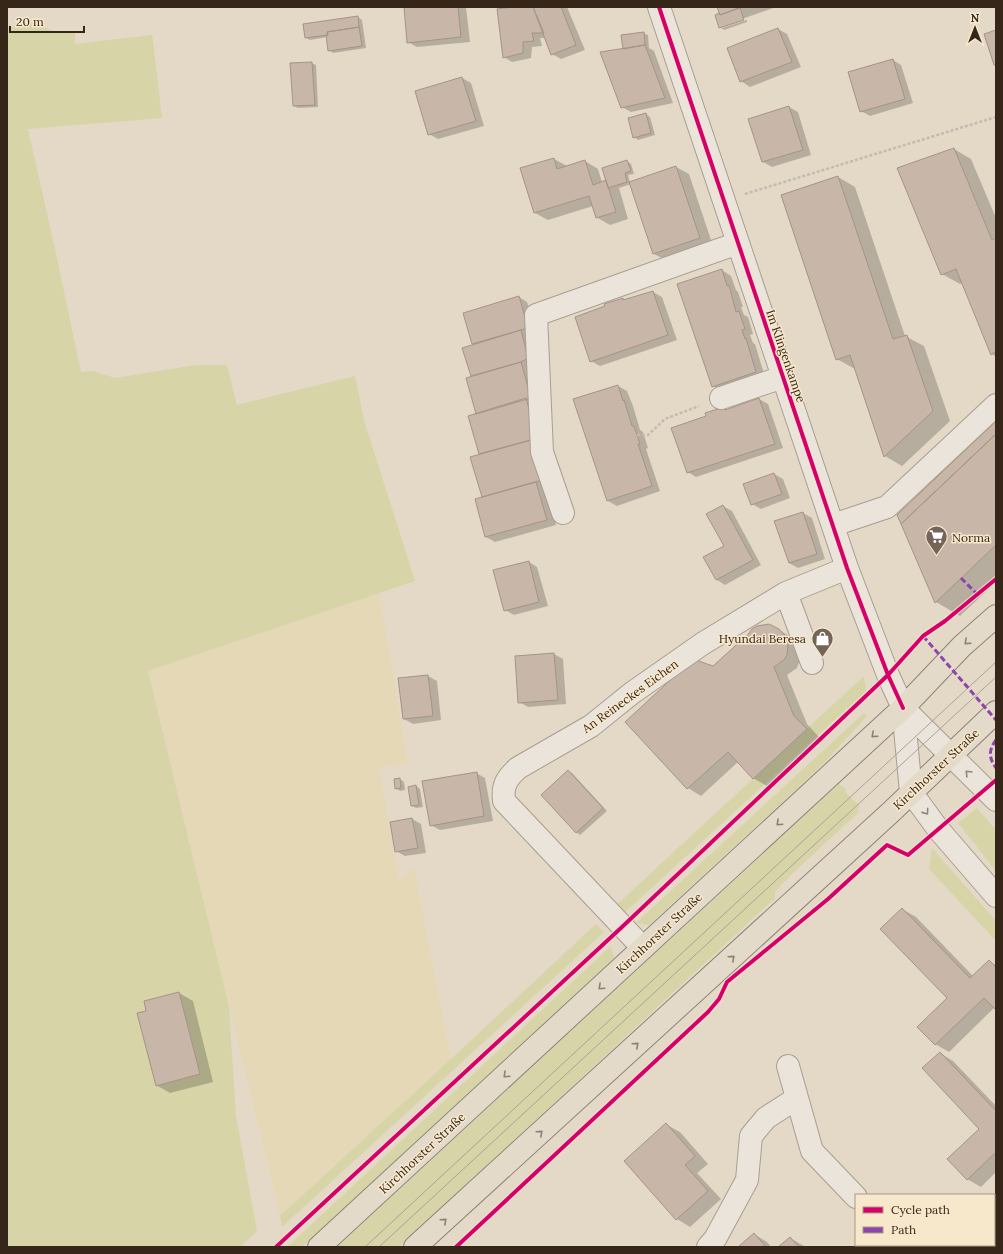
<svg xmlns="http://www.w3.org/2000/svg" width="1003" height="1254" font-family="Lora,serif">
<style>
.farmland{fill:#e5d8b6}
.green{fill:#d7d4a8}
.shadow{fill:#0003}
.building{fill:#c8b6a8;stroke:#a49487}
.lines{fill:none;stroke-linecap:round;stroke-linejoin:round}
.minor-casing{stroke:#a89e91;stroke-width:24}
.major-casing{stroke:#8e8378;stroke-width:24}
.path{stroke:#c3bbb1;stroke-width:2.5;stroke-dasharray:3 2;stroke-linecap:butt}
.minor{stroke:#ebe4da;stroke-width:22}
.major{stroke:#e3daca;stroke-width:22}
.tram{stroke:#aaa39a;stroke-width:1}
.quiet{stroke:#8e44ad;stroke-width:3;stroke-dasharray:6 3;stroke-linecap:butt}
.cycleway-casing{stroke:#f7e7cb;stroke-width:6}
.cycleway{stroke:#d6006c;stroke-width:4}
.oneway{stroke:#8c8072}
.oneway2{stroke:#90857a}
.labels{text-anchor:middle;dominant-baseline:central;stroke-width:3;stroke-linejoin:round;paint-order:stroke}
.street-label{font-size:12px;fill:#36261a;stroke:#f7e7cb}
.poi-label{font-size:12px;fill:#36261a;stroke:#f7e7cb;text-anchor:start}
</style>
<rect width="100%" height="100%" fill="#e4d9c7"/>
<!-- farmland -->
<path class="farmland" d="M 379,593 L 408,763 L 379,768 L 399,879 L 414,868 L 451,1059 L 280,1216 L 148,671 Z"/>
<!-- green -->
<path class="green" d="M 34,23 L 58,33 L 75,32 L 75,44 L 152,35 L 153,41 L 162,118 L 28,129 L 55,249 L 81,372 L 94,371 L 115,378 L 196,365 L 227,365 L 237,405 L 355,376 L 364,420 L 415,581 L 148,671 L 229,1007 L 236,1116 L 257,1231 L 240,1247 L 7,1247 L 7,28 Z
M 864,676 L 866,691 L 621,916 L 612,909 Z
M 864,713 L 867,716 L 825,762 L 806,780 L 649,925 L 636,923 Z
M 839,784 L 846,789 L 845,792 L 860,806 L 857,809 L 859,812 L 793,873 L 775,892 L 775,898 L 399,1247 L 337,1247 Z
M 977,808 L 996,830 L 996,871 L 958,823 Z
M 932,848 L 996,921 L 996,941 L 929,869 Z
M 596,924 L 604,932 L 282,1227 L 280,1216 L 451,1059 Z
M 611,946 L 614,958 L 302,1247 L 287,1247 Z"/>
<!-- shadow -->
<path class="shadow" d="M 405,7 L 466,7 L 470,42 L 417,47 L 408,42 Z
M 520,7 L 567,7 L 585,50 L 561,59 L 552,54 L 546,38 L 540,38 L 542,46 L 532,47 L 531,58 L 512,62 L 504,57 Z
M 718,7 L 776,7 L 722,26 L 722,28 L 747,20 L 747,22 L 724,30 L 720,27 L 716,15 L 720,14 Z
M 358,17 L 362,20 L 366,48 L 333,53 L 329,50 L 327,37 L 310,40 L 306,38 Z
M 778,29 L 787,34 L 801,67 L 750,87 L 741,81 L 728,49 Z
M 643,33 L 648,35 L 649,48 L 654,51 L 673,103 L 631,112 L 622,107 L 624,49 Z
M 893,60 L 901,65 L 913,103 L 870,116 L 861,111 Z
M 311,63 L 316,65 L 318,107 L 298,108 L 294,106 Z
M 462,78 L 471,83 L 484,126 L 438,139 L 429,134 Z
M 789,107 L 798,112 L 811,155 L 772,167 L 763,162 L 750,120 Z
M 646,114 L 650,117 L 655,135 L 638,140 L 634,137 Z
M 954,149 L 971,159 L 996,218 L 996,357 L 992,354 L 963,283 L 960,284 L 942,274 Z
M 554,159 L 567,166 L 585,161 L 598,169 L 602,182 L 607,181 L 627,161 L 631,164 L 634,174 L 628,175 L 630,182 L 676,167 L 689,174 L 713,246 L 668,261 L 654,254 L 631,184 L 619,188 L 628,219 L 610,225 L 596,217 L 593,206 L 548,220 L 535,213 Z
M 838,177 L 855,187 L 905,336 L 924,346 L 950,421 L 902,466 L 885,456 L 855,369 L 837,359 Z
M 722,270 L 731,276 L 736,290 L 738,292 L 743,307 L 741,307 L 744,315 L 748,317 L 753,334 L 750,335 L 753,343 L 755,344 L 765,377 L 722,391 L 713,386 Z
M 653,292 L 662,297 L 677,340 L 600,366 L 591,361 L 606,306 L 623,299 L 625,300 Z
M 519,297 L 527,302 L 536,332 L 545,486 L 556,525 L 495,542 L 486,537 L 476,500 L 483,497 L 472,457 L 481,455 L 469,417 L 477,414 L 472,377 L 463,349 L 474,345 L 464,314 Z
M 618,386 L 627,391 L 633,406 L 640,430 L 643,432 L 648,448 L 646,449 L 660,491 L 617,506 L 608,501 Z
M 759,399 L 768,404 L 783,448 L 696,477 L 688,472 L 707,416 L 724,408 L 727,410 Z
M 996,423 L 996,582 L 960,616 L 936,602 Z
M 774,474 L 783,479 L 790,498 L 761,509 L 752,504 Z
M 723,506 L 732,511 L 761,565 L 725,585 L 717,580 L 725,546 Z
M 803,513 L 812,518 L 825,559 L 798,568 L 789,563 Z
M 529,562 L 537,567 L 548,606 L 514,615 L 505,610 Z
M 779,630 L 793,638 L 801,657 L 797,668 L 787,675 L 807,724 L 819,737 L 767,786 L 753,778 L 738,762 L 701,796 L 688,788 L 713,667 Z
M 554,654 L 563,659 L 566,704 L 528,707 L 519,702 L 516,657 Z
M 428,676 L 437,681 L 441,720 L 413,724 L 404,719 Z
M 568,771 L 572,773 L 607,811 L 580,835 L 576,832 Z
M 476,773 L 485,778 L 493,821 L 440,830 L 431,825 Z
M 400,779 L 404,782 L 405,790 L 400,791 L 396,788 Z
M 416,786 L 420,789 L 423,807 L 416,808 L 412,806 L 409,787 Z
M 412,819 L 421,824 L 426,853 L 405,856 L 396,851 L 391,823 Z
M 902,909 L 916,917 L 974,977 L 990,962 L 996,965 L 996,1008 L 995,1007 L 949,1052 L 935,1044 L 949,998 Z
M 179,993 L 193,1001 L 213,1082 L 170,1093 L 156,1085 L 145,1002 Z
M 940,1053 L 953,1061 L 996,1106 L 996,1172 L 981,1187 L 967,1179 L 980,1129 Z
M 667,1125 L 680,1132 L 708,1164 L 697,1173 L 721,1199 L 690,1227 L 677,1219 L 625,1162 Z
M 754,1234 L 767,1242 L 771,1247 L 739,1247 Z
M 790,1238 L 804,1246 L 805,1247 L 780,1247 Z"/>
<!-- building -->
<path class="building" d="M 404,7 L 458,7 L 461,37 L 407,43 Z
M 513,7 L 533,7 L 544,33 L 532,33 L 534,41 L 523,42 L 523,53 L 503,58 L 497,9 Z
M 533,7 L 561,7 L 576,45 L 551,55 Z
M 717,7 L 741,7 L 720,15 Z
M 740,8 L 744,20 L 719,28 L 715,15 L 719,13 L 720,15 Z
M 358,16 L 359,27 L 327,32 L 328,35 L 305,38 L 303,24 Z
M 359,27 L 362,46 L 328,51 L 326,35 L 328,35 L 327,32 Z
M 778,28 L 792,62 L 740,82 L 727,48 Z
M 996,30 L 996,65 L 994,65 L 984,34 Z
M 644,32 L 645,45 L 623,49 L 621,35 Z
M 645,45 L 665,98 L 621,108 L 600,52 Z
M 893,59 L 905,99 L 860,112 L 848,72 Z
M 312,62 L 315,105 L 293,106 L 290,63 Z
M 462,77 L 476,121 L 428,135 L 415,91 Z
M 789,106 L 803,150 L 762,162 L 748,119 Z
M 646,113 L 651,133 L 633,138 L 628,118 Z
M 954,148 L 992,240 L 996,238 L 996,351 L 991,355 L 956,269 L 941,275 L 897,168 Z
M 554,158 L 557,169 L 585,160 L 593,185 L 606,180 L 616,212 L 596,218 L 589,196 L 534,213 L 520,168 Z
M 627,160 L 631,171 L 625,173 L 627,182 L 608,188 L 602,168 Z
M 676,166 L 700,238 L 653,254 L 629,182 Z
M 838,176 L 893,339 L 907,335 L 933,411 L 884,457 L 850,355 L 836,360 L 781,195 Z
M 722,269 L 727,286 L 729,285 L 736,312 L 739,311 L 745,329 L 742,330 L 745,339 L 746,338 L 756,372 L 712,387 L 677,284 Z
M 653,291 L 668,335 L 590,362 L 575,317 L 605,306 L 604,304 L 623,298 L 623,300 Z
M 519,296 L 528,328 L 472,344 L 463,313 Z
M 521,330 L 528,358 L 521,362 L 471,376 L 462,348 Z
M 521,362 L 531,398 L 476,414 L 466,378 Z
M 618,385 L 623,401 L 624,400 L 632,426 L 634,426 L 640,444 L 638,444 L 652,486 L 607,501 L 573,399 Z
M 526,398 L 537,437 L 531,440 L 479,454 L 468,416 Z
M 759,398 L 775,444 L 687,473 L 671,428 L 706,416 L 705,413 L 724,407 L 725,410 Z
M 996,421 L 996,434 L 901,524 L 897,515 Z
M 996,434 L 996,545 L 935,603 L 901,524 Z
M 531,440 L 542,480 L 482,497 L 470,457 Z
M 774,473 L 782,494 L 751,505 L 743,484 Z
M 536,482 L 547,520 L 485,537 L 475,499 Z
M 723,505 L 753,560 L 716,580 L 703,557 L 724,546 L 706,514 Z
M 803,512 L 817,554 L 789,563 L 774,521 Z
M 529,561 L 539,602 L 504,611 L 493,570 Z
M 769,624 L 779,629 L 787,638 L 788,644 L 787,655 L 784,660 L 774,667 L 794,716 L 807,729 L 753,779 L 728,752 L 687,789 L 625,722 L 693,659 L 713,666 L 745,637 L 746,637 L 752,629 L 757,626 Z
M 554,653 L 558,700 L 518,703 L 515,656 Z
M 428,675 L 433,716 L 403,719 L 398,678 Z
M 568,770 L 603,808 L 576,833 L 541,795 Z
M 477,772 L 484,816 L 430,826 L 422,781 Z
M 400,778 L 401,788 L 395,789 L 394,779 Z
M 416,785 L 419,805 L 411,806 L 408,787 Z
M 412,818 L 418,848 L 395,852 L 390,822 Z
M 902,908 L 970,978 L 989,960 L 996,967 L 996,1010 L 984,998 L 935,1045 L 917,1027 L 947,998 L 880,929 Z
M 179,992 L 200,1074 L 156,1086 L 137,1013 L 146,1011 L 144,1001 Z
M 940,1052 L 996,1111 L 996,1152 L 967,1180 L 947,1159 L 979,1129 L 922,1068 Z
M 666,1123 L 695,1156 L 685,1165 L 708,1191 L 676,1220 L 624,1161 Z
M 996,1226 L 996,1247 L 974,1247 L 976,1245 L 994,1245 L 994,1228 Z
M 754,1233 L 766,1247 L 738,1247 Z
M 790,1237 L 799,1247 L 778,1247 Z"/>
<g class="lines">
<defs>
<path id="minor" d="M 659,7 L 847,568 L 888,675 L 903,708 L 911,792 L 938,829 L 996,896
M 721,398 L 783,377
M 563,513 L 542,452 L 536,315 L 738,243
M 833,525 L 887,507 L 996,405
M 786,593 L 812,663
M 903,708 L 996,800
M 643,948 L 504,801 C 502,785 507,778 518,768 L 591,726 L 632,693 L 702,644 L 786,593 L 847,568
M 788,1066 L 812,1151 L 856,1197
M 901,1245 L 903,1247
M 708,1247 L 715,1239 L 747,1180 L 751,1136 L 766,1118 L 797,1098"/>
<path id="major" d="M 319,1247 L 903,708 L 962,646 L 996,616
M 415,1247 L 891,812 L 996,712"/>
</defs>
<!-- minor casing -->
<use href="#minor" class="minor-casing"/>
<!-- major casing -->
<use href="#major" class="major-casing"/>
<!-- path -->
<path class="path" d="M 745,194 L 996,117
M 637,435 L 648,435 L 665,419 L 699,406"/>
<!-- minor -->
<use href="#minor" class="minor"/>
<!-- major -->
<use href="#major" class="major"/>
<!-- tram -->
<path class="tram" d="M 365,1247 L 996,662
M 379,1247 L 996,677"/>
<!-- quiet -->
<path class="quiet" d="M 961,578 L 977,594
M 923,636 L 996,720
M 996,740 C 988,751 989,758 996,768"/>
<defs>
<path id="cycleway" d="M 659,7 L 847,568 L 888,675 L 903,708
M 276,1247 L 622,927 L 888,675 L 923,636 L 945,621 L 996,579
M 456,1247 L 708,1012 L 719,999 L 727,982 L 828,899 L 887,845 L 908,855 L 996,780"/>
</defs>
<!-- cycleway casing -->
<use href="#cycleway" class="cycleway-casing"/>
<!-- cycleway -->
<use href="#cycleway" class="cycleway"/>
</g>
<!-- one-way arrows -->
<defs><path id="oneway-chevron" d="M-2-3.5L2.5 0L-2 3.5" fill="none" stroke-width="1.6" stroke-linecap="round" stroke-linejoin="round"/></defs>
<g class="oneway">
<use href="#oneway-chevron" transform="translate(967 642) rotate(138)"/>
<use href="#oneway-chevron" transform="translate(874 735) rotate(138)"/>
<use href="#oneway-chevron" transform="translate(779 823) rotate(137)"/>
<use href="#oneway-chevron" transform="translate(732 958) rotate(-42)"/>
<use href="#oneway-chevron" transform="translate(601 987) rotate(137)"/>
<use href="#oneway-chevron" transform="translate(636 1045) rotate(-42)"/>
<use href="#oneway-chevron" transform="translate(506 1075) rotate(137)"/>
<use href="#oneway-chevron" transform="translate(540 1133) rotate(-42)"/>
<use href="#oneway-chevron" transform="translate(444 1221) rotate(-42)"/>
</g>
<g class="oneway2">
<use href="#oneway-chevron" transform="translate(968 773) rotate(-134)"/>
<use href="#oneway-chevron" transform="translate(926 812) rotate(55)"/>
</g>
<!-- icons -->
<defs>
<symbol id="supermarket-pin" viewBox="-11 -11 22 30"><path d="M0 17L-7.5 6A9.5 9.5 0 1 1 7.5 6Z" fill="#736557" stroke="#f7e7cb"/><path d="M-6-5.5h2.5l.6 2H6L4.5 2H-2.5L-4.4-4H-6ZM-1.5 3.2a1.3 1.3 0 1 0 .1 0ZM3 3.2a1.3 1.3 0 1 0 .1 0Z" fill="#fff"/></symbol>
<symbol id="shop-pin" viewBox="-11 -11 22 30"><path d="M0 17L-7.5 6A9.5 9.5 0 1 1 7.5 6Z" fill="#736557" stroke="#f7e7cb"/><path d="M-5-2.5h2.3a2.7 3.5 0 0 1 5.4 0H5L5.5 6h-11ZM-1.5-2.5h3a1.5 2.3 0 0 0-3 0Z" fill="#fff"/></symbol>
</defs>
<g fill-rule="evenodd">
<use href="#supermarket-pin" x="924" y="524" width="25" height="34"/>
<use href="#shop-pin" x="810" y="626" width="25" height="34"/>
</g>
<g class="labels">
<!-- street labels -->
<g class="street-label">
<text transform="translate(786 356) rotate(71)">Im Klingenkampe</text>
<text transform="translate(630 696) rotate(-36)">An Reineckes Eichen</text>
<text transform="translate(936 769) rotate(-43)">Kirchhorster Straße</text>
<text transform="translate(659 933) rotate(-43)">Kirchhorster Straße</text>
<text transform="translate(422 1153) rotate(-43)">Kirchhorster Straße</text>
</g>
<!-- poi labels -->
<g class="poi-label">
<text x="952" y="537">Norma</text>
<text x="806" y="638" text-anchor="end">Hyundai Beresa</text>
</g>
</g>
<!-- border -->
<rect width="1003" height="1254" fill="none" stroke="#36261a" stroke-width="16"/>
<!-- legend -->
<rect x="855" y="1194" width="140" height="52" fill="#f7e7cb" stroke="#aa9a84"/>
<rect x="863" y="1207" width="20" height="6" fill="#d6006c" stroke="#aa9a84"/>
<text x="891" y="1214" font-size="12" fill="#36261a">Cycle path</text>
<rect x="863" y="1227" width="20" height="6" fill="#8e44ad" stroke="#aa9a84"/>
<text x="891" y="1234" font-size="12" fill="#36261a">Path</text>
<!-- north arrow -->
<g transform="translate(975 28)" stroke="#f7e7cb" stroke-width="3" paint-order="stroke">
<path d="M0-3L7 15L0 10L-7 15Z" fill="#36261a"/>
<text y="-6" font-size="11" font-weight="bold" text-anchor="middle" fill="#36261a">N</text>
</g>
<!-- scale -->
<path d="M10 26v6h74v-6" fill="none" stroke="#36261a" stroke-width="2"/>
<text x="16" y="26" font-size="12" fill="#36261a" stroke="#f7e7cb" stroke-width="3" paint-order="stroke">20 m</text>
</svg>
